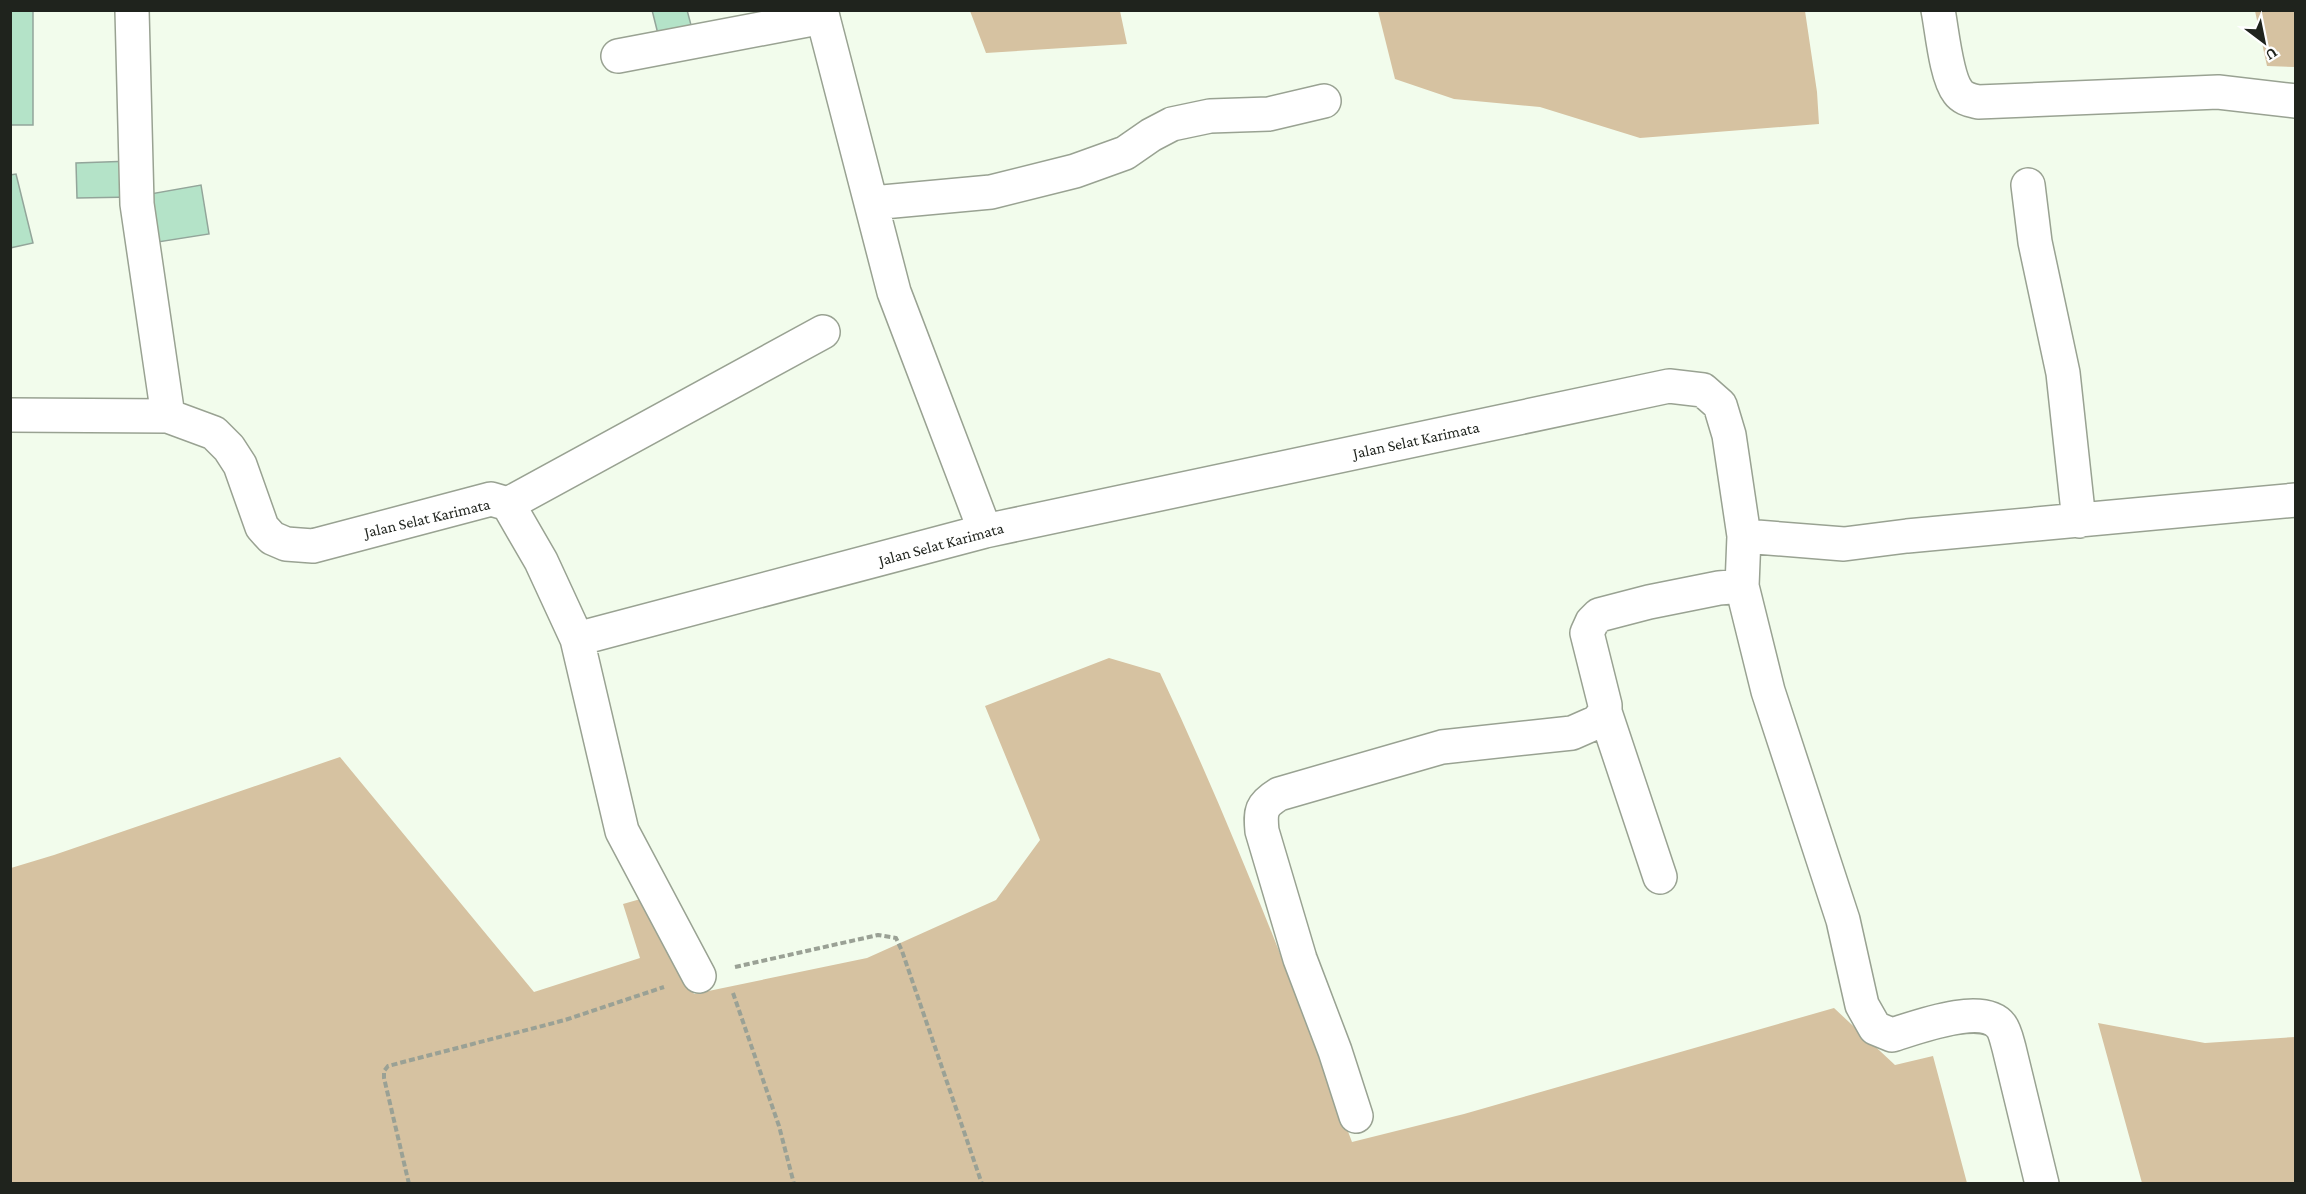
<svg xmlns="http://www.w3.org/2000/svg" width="2306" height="1194" font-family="'Crimson Pro',serif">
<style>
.green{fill:#d6c2a1}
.building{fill:#b4e3c8;stroke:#93a59a;stroke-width:1.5}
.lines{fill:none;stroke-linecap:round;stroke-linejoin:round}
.street-casing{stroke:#99a292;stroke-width:36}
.path{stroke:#9aa195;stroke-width:4;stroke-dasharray:6 3;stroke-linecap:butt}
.street{stroke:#fff;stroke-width:33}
.labels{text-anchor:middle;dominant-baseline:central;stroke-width:4.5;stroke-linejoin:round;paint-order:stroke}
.street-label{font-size:16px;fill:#1f231d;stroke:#fff}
</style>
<rect width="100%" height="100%" fill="#f2fcec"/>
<!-- green -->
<path class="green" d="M 970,11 L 1120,11 L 1127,44 L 986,53 Z
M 1378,11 L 1805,11 L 1817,92 L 1819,124 L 1640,138 L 1540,107 L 1454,99 L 1395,79 Z
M 2255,11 L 2295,11 L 2295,67 L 2267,66 Z
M 1109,658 L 1160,673 C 1232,826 1293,984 1352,1142 L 1464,1114 L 1834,1008 L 1895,1065 L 1933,1056 L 1967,1183 L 11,1184 L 11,868 L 54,855 L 340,757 L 534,992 L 640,958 L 623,904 L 644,898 L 694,994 L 867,958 L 996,900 L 1040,840 L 985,706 Z
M 2098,1023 L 2205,1043 L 2295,1037 L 2295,1183 L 2142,1183 Z"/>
<!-- building -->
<path class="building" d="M 10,10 L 33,10 L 33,125 L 10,125 Z
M 652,10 L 687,10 L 691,25 L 658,34 Z
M 132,161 L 133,197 L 77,198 L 76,163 Z
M 16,174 L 33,243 L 10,248 L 10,175 Z
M 201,185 L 209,234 L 158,242 L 150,194 Z"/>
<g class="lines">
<defs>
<path id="street" d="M 132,10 L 137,204 L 168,416
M 821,10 L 894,292 L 985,531
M 1938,10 C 1942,30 1946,77 1958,92 C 1963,99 1971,100 1978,102 L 2218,92 L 2296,101
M 618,56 L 823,17
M 2028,185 L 2035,242 L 2063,373 L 2079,521
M 872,203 L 991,192 L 1075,171 L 1125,153 L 1151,135 L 1172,124 L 1210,116 L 1269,114 L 1324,101
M 10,415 L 168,416 L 214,433 L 229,448 L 240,465 L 262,527 L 272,538 L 286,544 L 313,546 L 491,499 L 508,504 L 541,561 L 577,639 L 985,531 L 1669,386 L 1703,390 L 1720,405 L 1729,435 L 1744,536 L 1844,544 L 1907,536 L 2296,500
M 508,504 L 823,332
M 1742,586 L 1768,691 L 1843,920 L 1862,1005 L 1875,1028 L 1892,1035 C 1915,1028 1983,1002 2001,1026 C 2005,1031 2007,1041 2009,1048 L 2042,1184
M 577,639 L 622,831 L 699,976
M 1605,712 L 1660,877
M 1356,1116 L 1335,1051 L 1300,959 L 1262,831 C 1260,811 1261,805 1279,794 L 1442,747 L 1572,733 L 1597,722 L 1605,712 L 1605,705 L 1587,633 L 1592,622 L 1599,615 L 1649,602 L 1719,588 L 1742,586 L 1744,536"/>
</defs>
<!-- street casing -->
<use href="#street" class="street-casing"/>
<!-- path -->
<path class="path" d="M 735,967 L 878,935 L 896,938 L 902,951 L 982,1184
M 733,993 L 779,1126 L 794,1184
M 409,1184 L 384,1078 L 384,1071 L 388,1066 L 565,1020 L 664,987"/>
<!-- street -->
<use href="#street" class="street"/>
</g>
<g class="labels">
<!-- street labels -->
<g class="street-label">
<text transform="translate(1416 440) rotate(-12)">Jalan Selat Karimata</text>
<text transform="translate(427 518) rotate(-13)">Jalan Selat Karimata</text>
<text transform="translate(941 544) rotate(-15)">Jalan Selat Karimata</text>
</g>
</g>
<!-- border -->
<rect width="2306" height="1194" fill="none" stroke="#1f231d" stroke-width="24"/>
<!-- north arrow -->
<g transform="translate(2264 42) rotate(148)" stroke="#ffffff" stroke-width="4.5" paint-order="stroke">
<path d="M0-4.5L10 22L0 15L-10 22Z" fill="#1f231d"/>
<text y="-9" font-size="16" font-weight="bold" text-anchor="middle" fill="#1f231d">U</text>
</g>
</svg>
